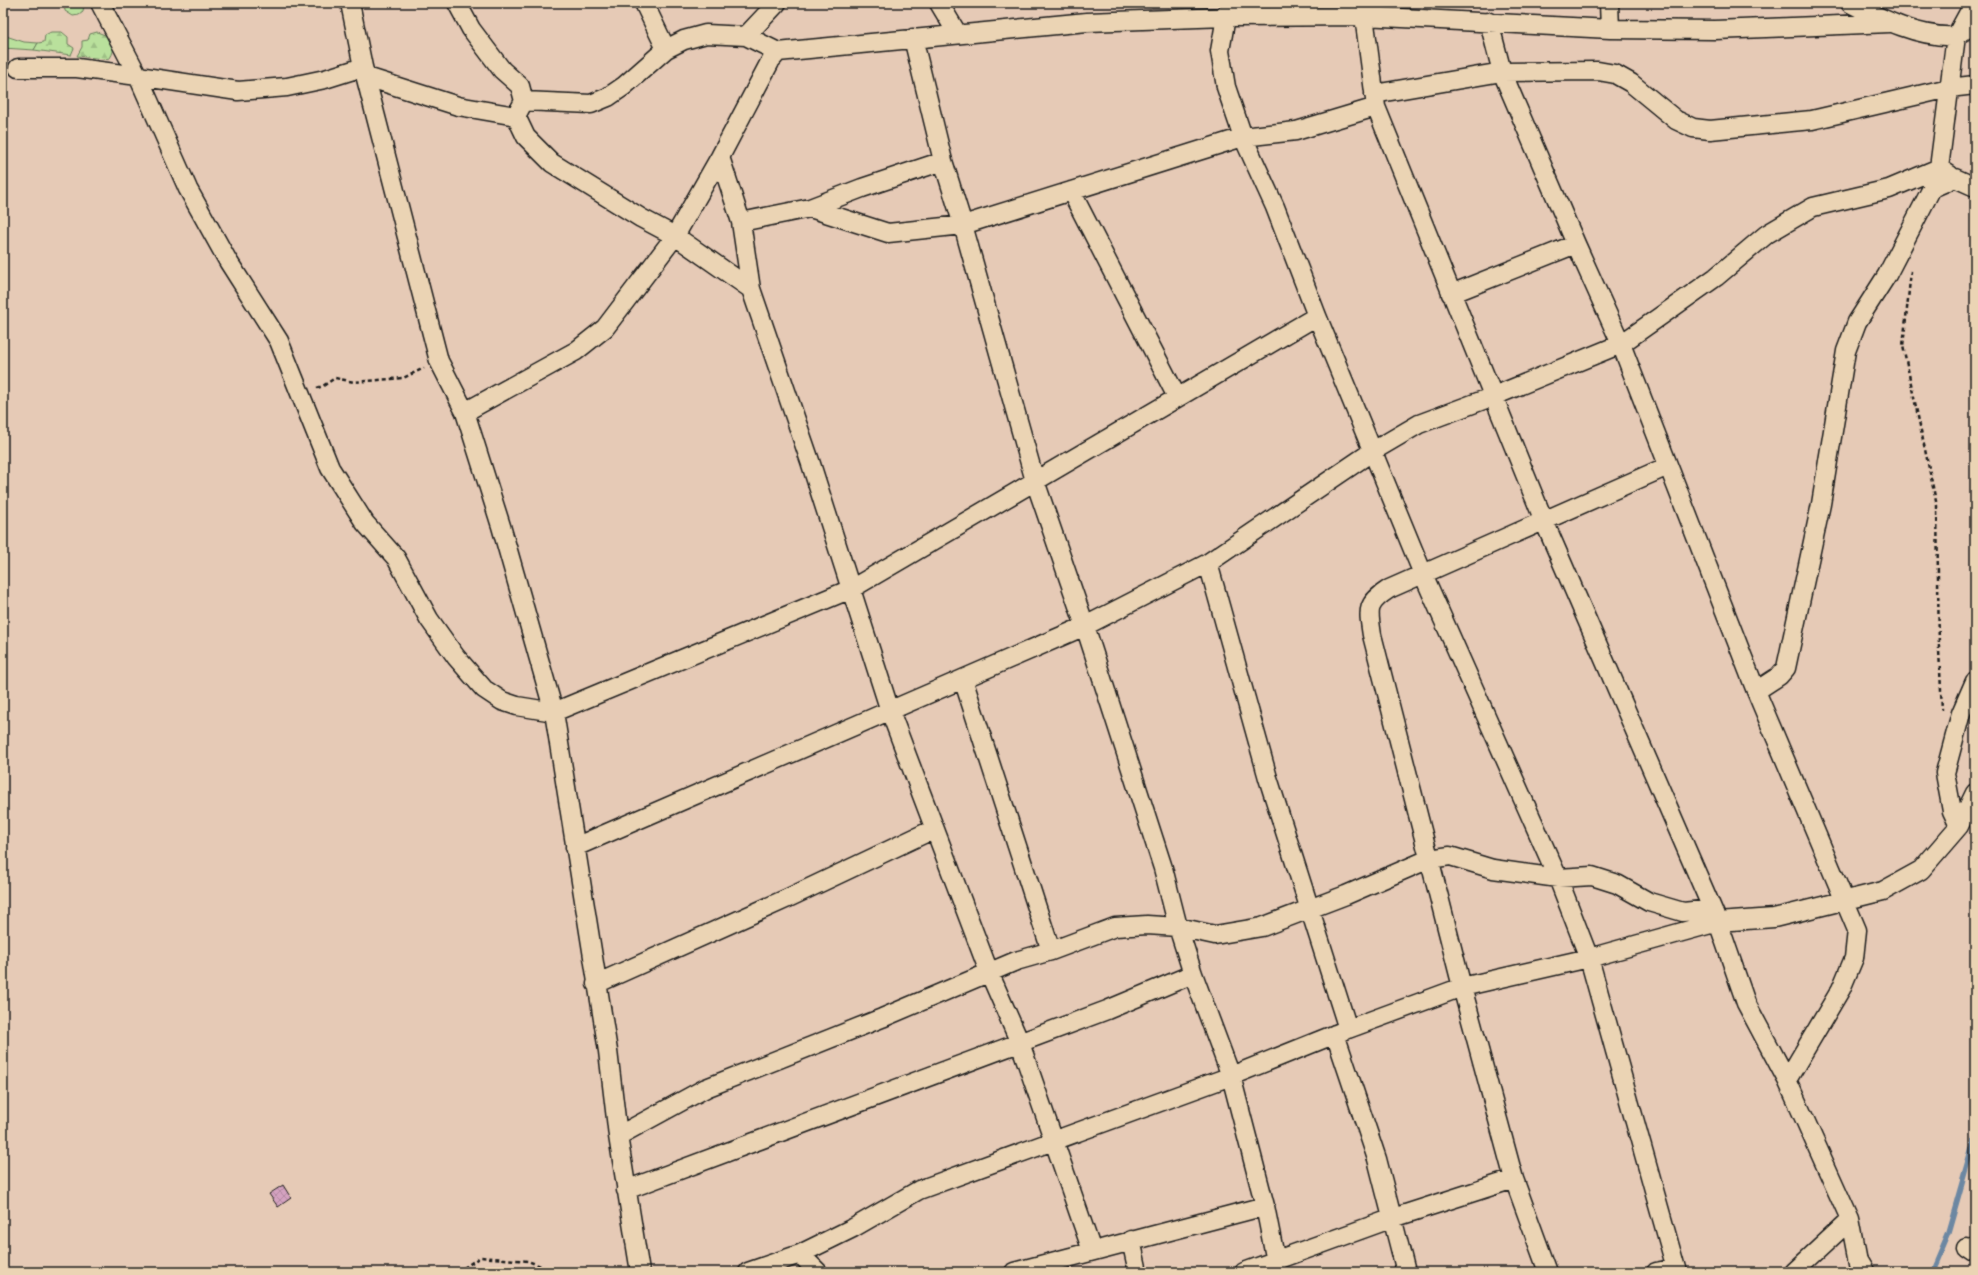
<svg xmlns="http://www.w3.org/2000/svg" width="1978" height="1275" font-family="Itim,sans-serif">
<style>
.green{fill:#b9e09c;stroke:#6a7e5c}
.forest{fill:url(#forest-firs);stroke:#6a7e5c}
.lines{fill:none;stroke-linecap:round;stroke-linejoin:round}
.stream{stroke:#6c87a2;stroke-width:5.5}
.building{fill:url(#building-cross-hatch);stroke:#1c1c1c}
.minor-casing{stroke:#1c1c1c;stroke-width:21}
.path{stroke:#1c1c1c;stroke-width:2.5;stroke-dasharray:4 3;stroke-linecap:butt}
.minor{stroke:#ebd4b4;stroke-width:18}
</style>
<defs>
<pattern id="forest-firs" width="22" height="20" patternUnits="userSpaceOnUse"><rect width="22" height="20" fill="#b9e09c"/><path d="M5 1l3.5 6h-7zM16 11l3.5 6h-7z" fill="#9ec086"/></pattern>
<pattern id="building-cross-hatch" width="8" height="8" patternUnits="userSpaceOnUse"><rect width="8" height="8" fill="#d4a2c0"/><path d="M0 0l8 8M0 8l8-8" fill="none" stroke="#b58ba4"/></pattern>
</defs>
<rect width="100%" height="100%" fill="#e6cab6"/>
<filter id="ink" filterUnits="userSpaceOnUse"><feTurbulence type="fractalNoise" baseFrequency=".025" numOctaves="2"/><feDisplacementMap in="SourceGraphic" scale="8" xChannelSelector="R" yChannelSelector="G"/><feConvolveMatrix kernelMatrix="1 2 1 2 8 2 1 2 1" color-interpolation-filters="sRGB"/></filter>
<g filter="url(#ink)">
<!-- green -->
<path class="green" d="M 3,35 L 24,42 L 38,43 L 34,50 L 3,48 Z"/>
<!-- forest -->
<path class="forest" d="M 64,3 L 84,3 L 83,12 L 79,15 L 73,16 L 65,11 Z
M 51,32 L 62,32 L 68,37 L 68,44 L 74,48 L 71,55 L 34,50 L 38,43 L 44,42 L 45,35 Z
M 97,32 L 105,35 L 109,34 C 113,43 116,49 110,58 L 104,59 L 77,56 L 82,47 L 82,41 L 88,40 L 90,34 Z"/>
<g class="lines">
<!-- stream -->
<path class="stream" d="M 1931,1272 L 1948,1232 L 1975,1138"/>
</g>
<!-- building -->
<path class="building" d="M 283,1185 L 291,1198 L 278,1207 L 269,1194 Z"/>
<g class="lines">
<defs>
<path id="minor" d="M 350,3 L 363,67 L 439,361 L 465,412 L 501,526 L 554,712 L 608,1051 L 618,1136 L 640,1272
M 457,3 L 471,29 L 502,70 L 520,86 L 524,101 L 516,116 L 526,137 L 552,163 L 641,218 L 675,236 L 751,289 L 810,461 L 890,711 L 989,972 L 1020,1043 L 1092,1251
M 644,3 L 666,49
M 939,3 L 957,33
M 1231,3 L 1226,17 L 1220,51 L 1226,87 L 1243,137 L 1275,207 L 1317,316 L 1423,574 L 1558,878 L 1589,958 L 1677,1272
M 1360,3 L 1364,16 L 1376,107 L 1544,521 L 1718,922 L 1746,1003 L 1787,1080 L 1850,1220 L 1858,1262 L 1864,1272
M 1609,3 L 1610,29
M 1850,3 C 1880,18 1919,38 1954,36 C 1958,36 1962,32 1965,30
M 1489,22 L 1502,72 L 1576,244 L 1621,344 L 1756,691 L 1857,930 L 1854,958 L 1841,989 L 1787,1080
M 746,36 L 777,3
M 913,38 L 943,161 L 963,225 L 1035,481 L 1085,626 L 1163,868 L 1178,927 L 1193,974 L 1231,1076 L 1265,1206 L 1278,1272
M 18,68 L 77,68 L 138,76 L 100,3
M 138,76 L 188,189 L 228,261 L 279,341 L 330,468 L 365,523 L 396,558 L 429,619 L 456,657 L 484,689 L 502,701 L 517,706 L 554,712 L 851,589 L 1317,316
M 138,76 L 238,91 L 287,87 L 325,79 L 363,67
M 367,77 L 458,106 L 516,116
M 1374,94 L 1502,72 L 1598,71 L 1615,74 L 1631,83 L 1676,120 L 1693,128 L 1710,130 L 1812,120 L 1949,88 L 1975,85
M 524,101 L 591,104 L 608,97 L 624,86 L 666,49 L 684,40 L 706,34 L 746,36 L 778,52
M 720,157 L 741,222 L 810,208 L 862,188 L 943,161
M 1950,175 L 1939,168 L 1956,36 L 1974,3
M 1071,191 L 1177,397
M 810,208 L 888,233 L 963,225 L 1243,137 L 1296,131 L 1376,107
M 741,222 L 751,289
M 1451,294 L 1576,244
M 465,412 L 576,351 L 605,328 L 675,236 L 720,157 L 771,60 L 778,52 L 1087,22 L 1226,17 L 1364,16 L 1610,29 L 1715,30 L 1890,23
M 1208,563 L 1268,778 L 1348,1029
M 963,679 L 1051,951
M 1756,691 L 1779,676 L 1786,668 L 1821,504 L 1846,351 L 1857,322 L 1887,275 L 1932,188 L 1955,178 L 1975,187
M 1959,826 L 1952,811 L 1945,773 L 1961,713 L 1975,681
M 575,847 L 1085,626 L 1208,563 L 1373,451 L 1419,424 L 1494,396 L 1621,344 L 1716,277 L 1767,234 L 1813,207 L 1889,189 L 1939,168
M 596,984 L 788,898 L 934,829
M 1335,1034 L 1377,1159 L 1406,1272
M 618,1136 L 706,1088 L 882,1018 L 1016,961 L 1051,951 L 1115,927 L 1147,925 L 1178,927 L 1215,935 L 1262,927 L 1346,895 L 1429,859 L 1450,856 L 1493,869 L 1558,878 L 1592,876 L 1617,884 L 1649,902 L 1683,912 L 1712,909
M 626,1190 L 1107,1010 L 1193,974
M 1131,1240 L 1138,1272
M 1966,1248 L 1975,1254
M 800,1254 L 818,1272
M 748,1272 L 800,1254 L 853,1228 L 919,1190 L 1231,1076 L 1348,1029 L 1462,987 L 1589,958 L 1718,922 L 1774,918 L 1883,891 L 1921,870 L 1959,826 L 1975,793
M 1014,1272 L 1265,1206
M 1244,1272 L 1393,1218 L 1514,1179
M 1548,1272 L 1514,1179 L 1462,987 L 1372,635 C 1368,609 1366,604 1389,589 L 1668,466
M 1656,1272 L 1676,1268
M 1794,1272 L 1850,1220"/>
</defs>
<!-- minor casing -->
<use href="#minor" class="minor-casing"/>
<!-- path -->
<path class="path" d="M 1911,271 L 1903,346 L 1937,506 L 1939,650 L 1942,710
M 317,388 L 323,386 L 335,378 L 354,382 L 403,378 L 424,368
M 458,1272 L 480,1257 L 528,1261 L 556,1272"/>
<!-- minor -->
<use href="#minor" class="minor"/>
</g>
</g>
<!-- margin -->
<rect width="1978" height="1275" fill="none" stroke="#ebd4b4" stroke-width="16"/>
<rect x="8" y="8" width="1962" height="1259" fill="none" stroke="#1c1c1c" stroke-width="1.5" filter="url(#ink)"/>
</svg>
